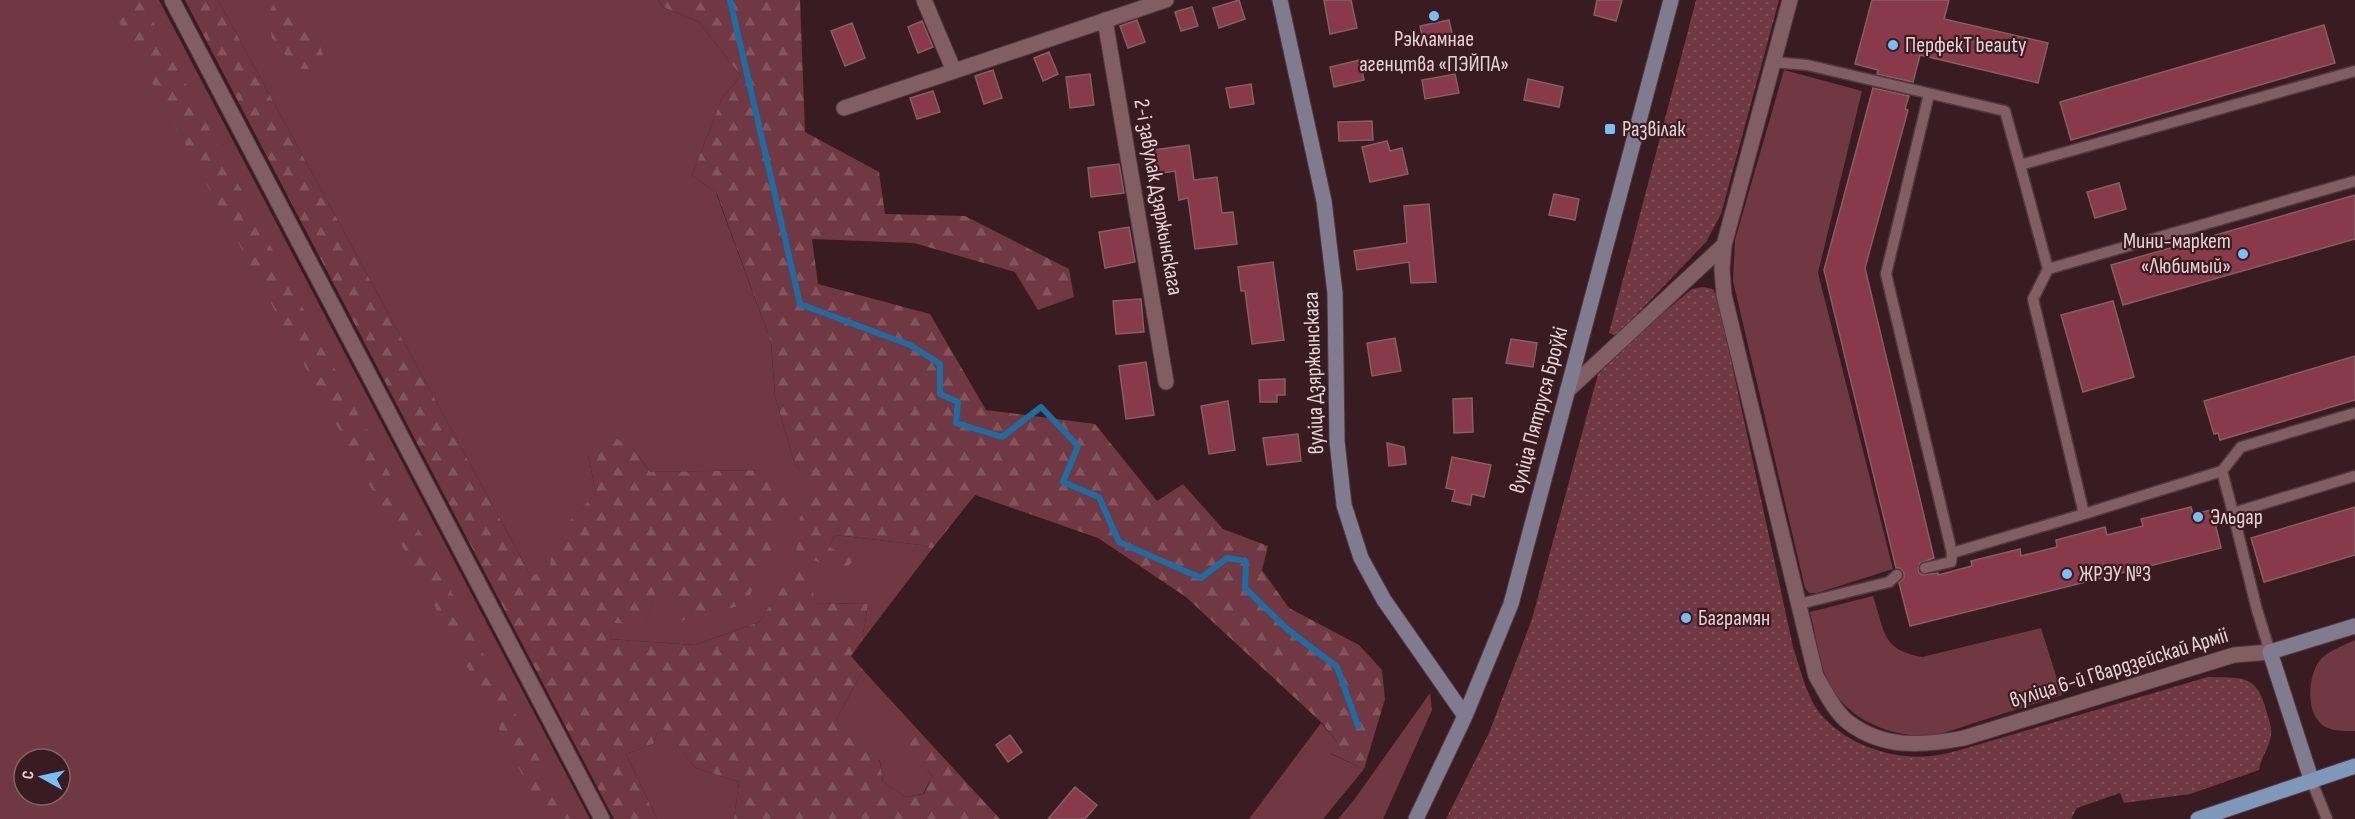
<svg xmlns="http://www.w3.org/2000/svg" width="2355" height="819" font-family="'Sofia Sans Condensed',sans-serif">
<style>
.green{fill:#6f3843;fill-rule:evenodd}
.forest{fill:url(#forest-firs)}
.park{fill:url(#park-dots)}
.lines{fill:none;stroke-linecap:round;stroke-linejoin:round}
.stream{stroke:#1f6ca0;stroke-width:6}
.building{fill:#88394a;stroke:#836065;stroke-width:1.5}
.lane-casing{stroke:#523a40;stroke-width:13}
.street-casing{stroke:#523a40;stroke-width:17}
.secondary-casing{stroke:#523a40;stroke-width:17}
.primary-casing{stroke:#523a40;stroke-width:17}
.lane{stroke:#815e63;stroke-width:10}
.street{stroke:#815e63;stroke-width:15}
.secondary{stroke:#807b8e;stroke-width:15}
.primary{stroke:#7e98b9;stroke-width:15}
.poi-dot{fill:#77bff7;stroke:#391c21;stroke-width:2}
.labels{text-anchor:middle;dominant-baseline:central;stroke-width:4.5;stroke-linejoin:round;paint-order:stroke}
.poi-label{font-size:22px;fill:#e7d2d5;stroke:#391c21;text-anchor:start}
.street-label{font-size:22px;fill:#e7d2d5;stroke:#391c21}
</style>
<defs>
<pattern id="forest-firs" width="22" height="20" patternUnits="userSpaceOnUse" patternTransform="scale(1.5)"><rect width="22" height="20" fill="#6f3843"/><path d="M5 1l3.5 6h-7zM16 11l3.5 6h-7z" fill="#84545d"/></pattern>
<pattern id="park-dots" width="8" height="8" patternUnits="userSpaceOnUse" patternTransform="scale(1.5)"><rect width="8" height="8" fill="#6f3843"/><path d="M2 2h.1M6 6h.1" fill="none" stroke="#84545d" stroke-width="1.8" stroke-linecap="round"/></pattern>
</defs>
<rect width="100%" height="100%" fill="#391c21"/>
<!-- green -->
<path class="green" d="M 0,0 L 159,0 L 590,819 L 0,819 ZM 24,759 L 60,759 L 60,795 L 24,795 Z
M 218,0 L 658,0 L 663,7 L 699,22 L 741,76 L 722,98 L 692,175 L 716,193 L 771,342 L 775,396 L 794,462 L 818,493 L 800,517 L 829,547 L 835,535 L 921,545 L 932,549 L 862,641 L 868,604 L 815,603 L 795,570 L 759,622 L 695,645 L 610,639 L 613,622 L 645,623 L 656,590 L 675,595 L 681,621 L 763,470 L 650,472 L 633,448 L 588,455 L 596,493 L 553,540 L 550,568 L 531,576 Z
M 1784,70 L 1862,91 L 1818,273 L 1893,569 L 1817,593 L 1809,593 L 1805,588 L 1733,281 L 1735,240 Z
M 1873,596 C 1885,631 1881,650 1922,657 L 2041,628 L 2062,695 C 2033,704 2003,714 1974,723 C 1959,728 1941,735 1925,736 C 1884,736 1840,715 1825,675 C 1818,655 1815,632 1810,612 Z
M 2355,640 L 2355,731 C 2342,731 2325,732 2317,719 C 2306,705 2309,670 2322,658 C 2330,650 2345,645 2355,640 Z
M 863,670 L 919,731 L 910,744 L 932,776 L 923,794 L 905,797 L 883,782 L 880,761 L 836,720 Z
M 1430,693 L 1432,710 L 1383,819 L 1338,819 L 1354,800 Z
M 1321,723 L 1337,742 L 1331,754 L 1364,769 L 1323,819 L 1249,819 Z
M 660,724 L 696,768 L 739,782 L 734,819 L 657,819 L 626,754 L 653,744 Z"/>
<!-- forest -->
<path class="forest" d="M 107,0 L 142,0 L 570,819 L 545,819 L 465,662 Z
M 185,0 L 218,0 L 531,576 L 550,567 L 552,540 L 596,493 L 588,455 L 611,436 L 633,448 L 650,472 L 764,470 L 793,500 L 746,604 L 680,621 L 675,596 L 656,591 L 645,624 L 614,623 L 610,639 L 695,645 L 759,622 L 794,570 L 811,577 L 815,603 L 868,604 L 862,641 L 851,656 L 863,670 L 836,720 L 859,727 L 880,762 L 883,782 L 905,797 L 924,794 L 932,776 L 909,744 L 919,731 L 1000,819 L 734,819 L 739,782 L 696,768 L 660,725 L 653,744 L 626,754 L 657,819 L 614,819 Z
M 658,0 L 800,0 L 805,132 L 879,172 L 885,214 L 965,216 L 1069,269 L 1074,297 L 1038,310 L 1015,272 L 914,243 L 812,239 L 818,284 L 930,314 L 986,410 L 1095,424 L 1157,501 L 1183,484 L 1223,529 L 1268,546 L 1262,570 L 1289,608 L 1359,645 L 1382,670 L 1385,699 L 1364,769 L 1330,753 L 1337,742 L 1322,723 L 1186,597 L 1098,538 L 975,495 L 932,549 L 921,545 L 835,535 L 829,547 L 854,559 L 843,573 L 796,552 L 800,517 L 817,493 L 794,462 L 775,396 L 771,342 L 717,194 L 692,175 L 722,98 L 741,76 L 699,22 L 663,7 Z
M 275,1 L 292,6 L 317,33 L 323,57 L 316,70 L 295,68 L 272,38 L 267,16 Z"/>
<!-- park -->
<path class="park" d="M 1696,0 L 1779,0 L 1721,214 L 1706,242 L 1616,336 L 1609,333 Z
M 1703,287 L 1713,289 L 1718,300 L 1793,647 C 1801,670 1807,701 1825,719 C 1851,746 1894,760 1931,756 C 1943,755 1955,751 1967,748 L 2208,677 C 2244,678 2257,674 2267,713 C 2269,720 2272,728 2271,735 C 2269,749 2260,759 2259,770 L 2190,794 L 2124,803 L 2120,793 L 2077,808 L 2071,819 L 1446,819 L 1489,733 L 1532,619 L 1598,374 L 1652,322 L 1692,289 Z"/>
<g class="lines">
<!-- stream -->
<path class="stream" d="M 730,0 L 800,304 L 910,345 L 940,364 L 940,394 L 958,402 L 956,423 L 1002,437 L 1041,407 L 1078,446 L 1063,482 L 1099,497 L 1119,542 L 1201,578 L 1227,558 L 1246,561 L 1245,588 L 1287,629 L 1337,667 L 1358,726"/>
</g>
<!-- building -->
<path class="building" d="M 1239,0 L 1245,19 L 1219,28 L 1213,8 Z
M 1324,0 L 1351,0 L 1357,28 L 1330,34 Z
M 1597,0 L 1622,0 L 1616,21 L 1594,15 Z
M 1872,0 L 1949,0 L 1944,19 L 2048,43 L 2038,83 L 1920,55 L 1913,82 L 1877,74 L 1878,70 L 1855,64 Z
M 1192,7 L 1198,26 L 1181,31 L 1175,12 Z
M 1137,20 L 1145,42 L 1128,48 L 1120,26 Z
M 1449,20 L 1453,38 L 1424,44 L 1420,26 Z
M 922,21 L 933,47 L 918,53 L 908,27 Z
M 852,23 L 865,58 L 845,66 L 831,31 Z
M 2324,25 L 2335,63 L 2071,140 L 2060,102 Z
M 1049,52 L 1058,74 L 1043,81 L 1034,58 Z
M 1360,60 L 1364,80 L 1334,87 L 1330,67 Z
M 993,70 L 1002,98 L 984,104 L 975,76 Z
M 1090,74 L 1094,105 L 1070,108 L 1066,77 Z
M 1455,74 L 1459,93 L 1425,99 L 1422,80 Z
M 1528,79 L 1563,87 L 1559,107 L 1524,100 Z
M 1251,84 L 1254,104 L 1230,108 L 1226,88 Z
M 1873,88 L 1909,96 L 1905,109 L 1908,110 L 1865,268 L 1934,558 L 1920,563 L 1918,569 L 1919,573 L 1923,575 L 1938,573 L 1938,575 L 1972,566 L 1971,561 L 2020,549 L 2021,556 L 2057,547 L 2056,540 L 2105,527 L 2107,535 L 2143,526 L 2141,519 L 2191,507 L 2193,514 L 2212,510 L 2221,548 L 1910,626 L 1899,583 L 1904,578 L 1904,573 L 1900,568 L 1896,568 L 1824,270 Z
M 933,91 L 940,112 L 917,119 L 910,98 Z
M 1372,121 L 1373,140 L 1339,141 L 1338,122 Z
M 1387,141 L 1390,151 L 1402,148 L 1408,174 L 1370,182 L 1362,147 Z
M 1189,145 L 1194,180 L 1217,177 L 1222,213 L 1233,212 L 1237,244 L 1195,249 L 1188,198 L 1179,200 L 1175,171 L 1157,174 L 1154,150 Z
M 1119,164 L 1124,193 L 1091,197 L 1088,168 Z
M 2119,183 L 2126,209 L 2095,218 L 2087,192 Z
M 1554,194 L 1579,199 L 1575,220 L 1549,215 Z
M 2355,195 L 2355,239 L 2123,305 L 2111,265 Z
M 1429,204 L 1436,282 L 1411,283 L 1409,262 L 1357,270 L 1354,251 L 1407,243 L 1404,206 Z
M 1129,227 L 1135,262 L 1105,268 L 1099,232 Z
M 1273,262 L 1284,340 L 1252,344 L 1245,291 L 1241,291 L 1238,267 Z
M 1141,299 L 1144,332 L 1116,334 L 1113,301 Z
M 2113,301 L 2134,377 L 2083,392 L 2061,315 Z
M 1395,338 L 1401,371 L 1372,376 L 1367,343 Z
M 1511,339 L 1537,343 L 1533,367 L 1506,363 Z
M 2355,356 L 2355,400 L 2220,440 L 2218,433 L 2214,434 L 2204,401 Z
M 1146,362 L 1154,415 L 1126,419 L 1119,366 Z
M 1285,379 L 1285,395 L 1277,395 L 1277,402 L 1260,402 L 1259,380 Z
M 1472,398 L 1473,432 L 1454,433 L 1453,399 Z
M 1228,401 L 1235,450 L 1209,454 L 1201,406 Z
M 1298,434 L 1301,461 L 1267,465 L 1263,438 Z
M 1387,443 L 1404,447 L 1406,464 L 1389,466 Z
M 1452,457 L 1491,465 L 1484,497 L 1472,494 L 1470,505 L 1452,501 L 1455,490 L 1446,488 Z
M 2355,507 L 2355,555 L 2264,582 L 2251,538 Z
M 1010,735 L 1022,752 L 1008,762 L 996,745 Z
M 1075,787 L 1097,805 L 1085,819 L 1048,819 Z"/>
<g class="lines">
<defs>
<path id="lane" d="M 1773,62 L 1807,65 L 2005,111 L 2020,165 L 2355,71
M 1929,94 L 1886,274 L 1952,553 L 2084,514
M 2020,165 L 2048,269
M 2355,181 L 2048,269 L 2033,299 L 2084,514 L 2222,471 L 2233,513 L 2355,476
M 2222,471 L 2241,447 L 2355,413
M 2233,513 L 2257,610 L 2270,652
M 1925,568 L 1951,562 L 1952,553
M 1799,604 L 1889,582 L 1897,575
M 2312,782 L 2327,819"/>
<path id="street" d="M 172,0 L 602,819
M 924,0 L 954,71
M 1790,0 L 1724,245 L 1722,269 L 1724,295 L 1816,676 C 1825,691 1834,711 1848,722 C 1883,749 1923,746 1964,738 L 2234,655 L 2270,652
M 1105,20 L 1166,382
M 844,108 L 1166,0
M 1567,391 L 1724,245"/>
<path id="secondary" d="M 1280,0 L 1324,201 L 1335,293 L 1337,441 L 1344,505 L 1361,558 L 1384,600 L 1465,716
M 2312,782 L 2270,652 L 2355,626
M 1416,819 L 1465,716 L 1511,604 L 1671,0"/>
<path id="primary" d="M 2198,819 L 2355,766"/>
</defs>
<!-- lane casing -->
<use href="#lane" class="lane-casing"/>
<!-- street casing -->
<use href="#street" class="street-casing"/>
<!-- secondary casing -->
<use href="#secondary" class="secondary-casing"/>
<!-- primary casing -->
<use href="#primary" class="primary-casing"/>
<!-- lane -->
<use href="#lane" class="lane"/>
<!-- street -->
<use href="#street" class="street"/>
<!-- secondary -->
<use href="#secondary" class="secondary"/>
<!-- primary -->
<use href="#primary" class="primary"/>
</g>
<!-- markers -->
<g class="poi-dot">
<circle cx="1434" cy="16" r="6"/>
<circle cx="1893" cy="45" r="6"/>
<rect x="1604" y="123" width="12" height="12" rx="3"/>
<circle cx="2243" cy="254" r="6"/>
<circle cx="2198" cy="517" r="6"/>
<circle cx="2067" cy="574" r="6"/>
<circle cx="1686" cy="618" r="6"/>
</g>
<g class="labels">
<!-- poi labels -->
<g class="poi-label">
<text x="1434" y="39" text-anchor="middle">Рэкламнае<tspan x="1434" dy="25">агенцтва «ПЭЙПА»</tspan></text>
<text x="1905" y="45">ПерфекТ beauty</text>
<text x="1622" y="129">Развілак</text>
<text x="2231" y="241" text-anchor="end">Мини-маркет<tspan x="2231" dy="25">«Любимый»</tspan></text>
<text x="2210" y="517">Эльдар</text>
<text x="2079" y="574">ЖРЭУ №3</text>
<text x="1698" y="618">Баграмян</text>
</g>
<!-- street labels -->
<g class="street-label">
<text transform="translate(1158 197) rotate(80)">2-і завулак Дзяржынскага</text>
<text transform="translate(1314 373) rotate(-92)">вуліца Дзяржынскага</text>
<text transform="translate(1539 410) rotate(-75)">вуліца Пятруся Броўкі</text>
<text transform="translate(2119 668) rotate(-17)">вуліца 6-й Гвардзейскай Арміі</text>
</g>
</g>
<!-- north arrow -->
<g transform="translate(42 777) rotate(278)"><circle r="28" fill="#391c21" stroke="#7f6569" stroke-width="1.5"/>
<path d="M0-4.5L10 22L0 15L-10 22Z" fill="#77bff7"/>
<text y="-9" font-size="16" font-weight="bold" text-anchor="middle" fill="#e7d2d5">С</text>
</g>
</svg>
